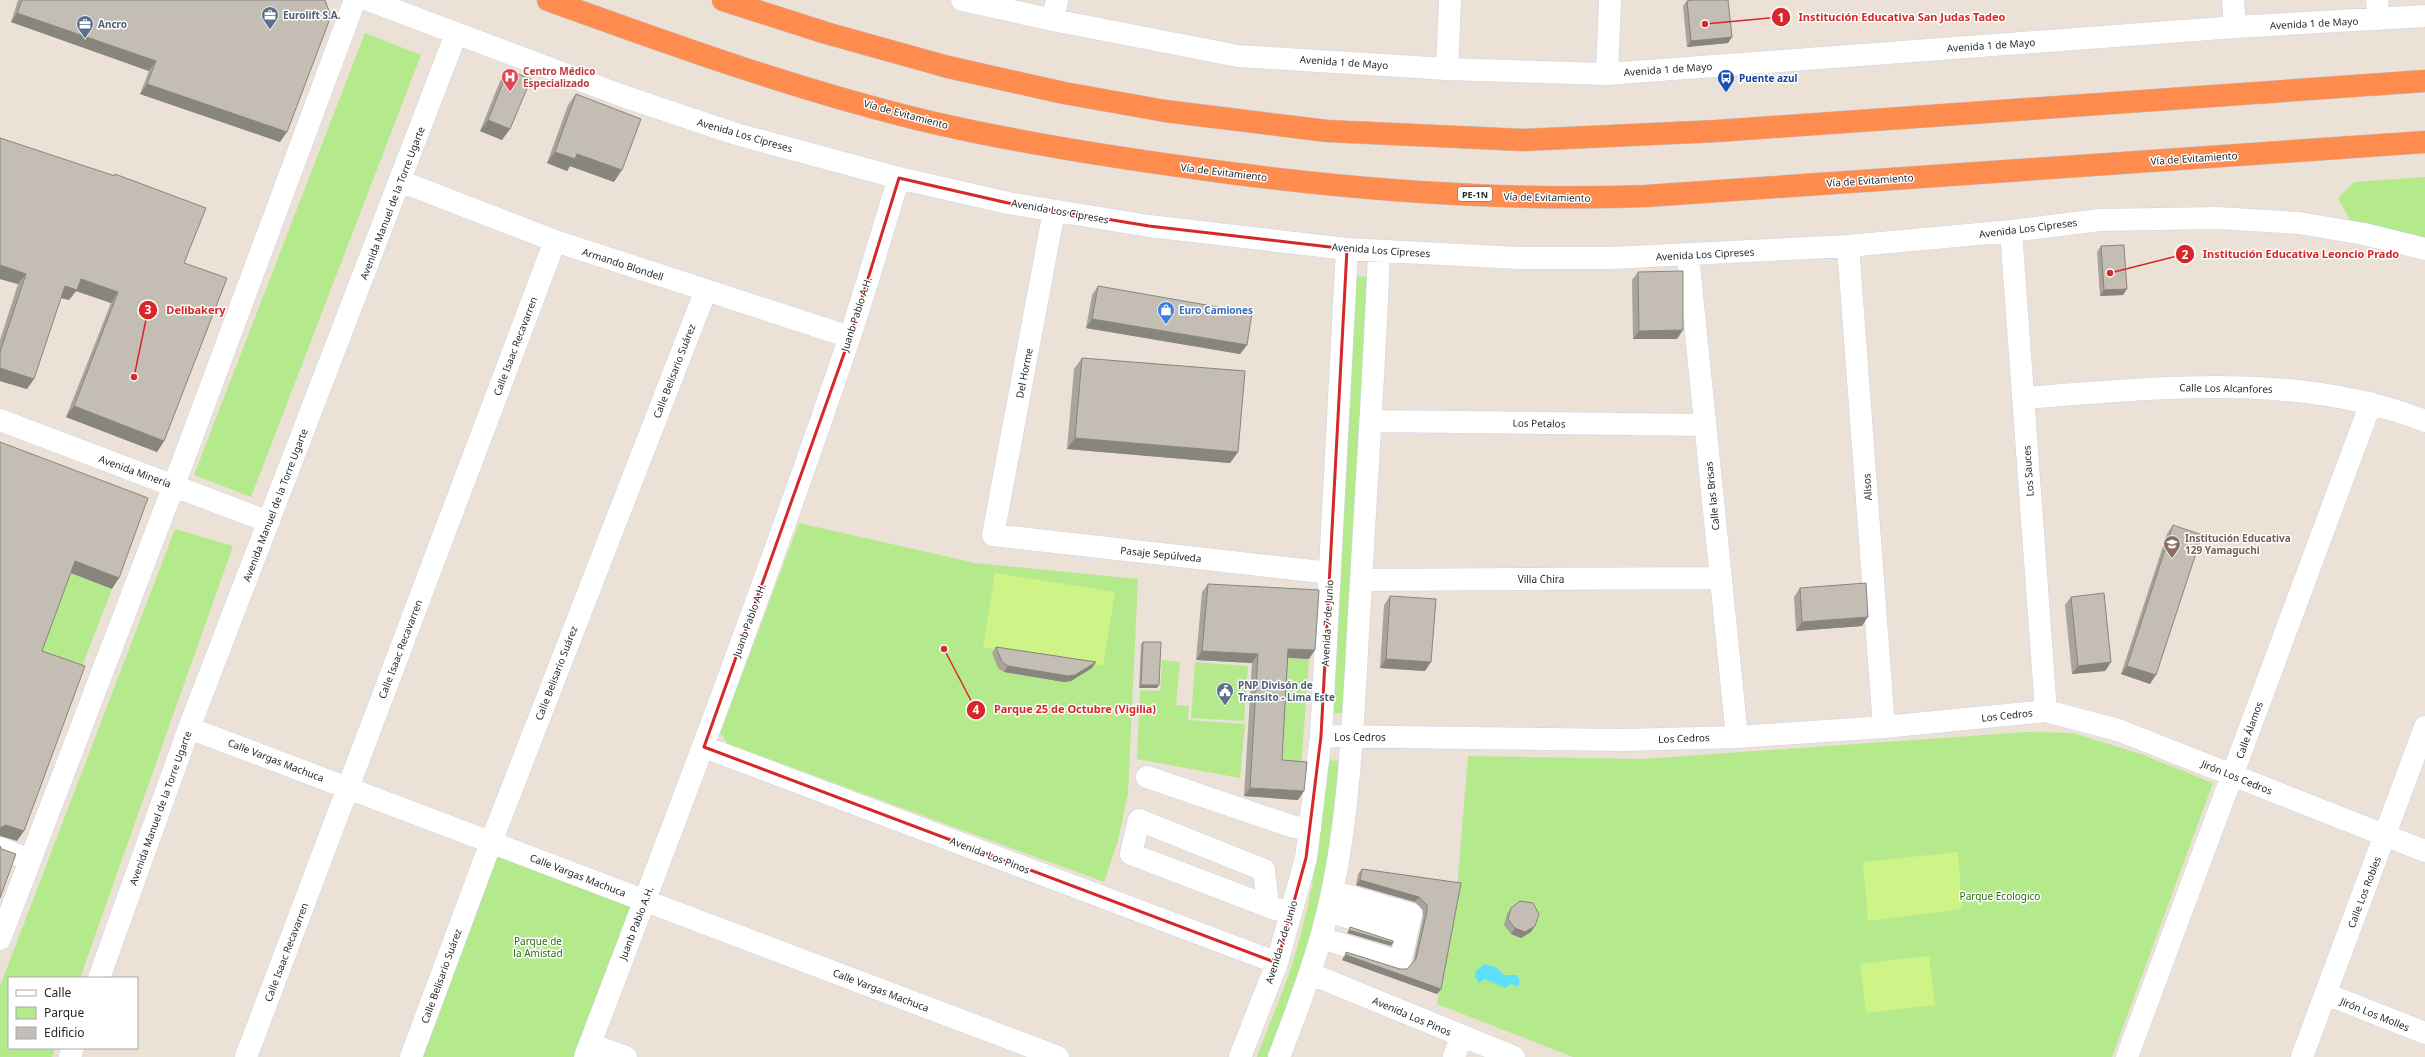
<svg xmlns="http://www.w3.org/2000/svg" width="2425" height="1057" font-family="'Noto Sans',sans-serif">
<style>
.green{fill:#b4ea8c}
.pitch{fill:#cef387}
.water{fill:#5ddffc}
.lines{fill:none;stroke-linecap:round;stroke-linejoin:round}
.minor-casing{stroke:#ccd3e3;stroke-width:23}
.highway-casing{stroke:#c3c3c3;stroke-width:23}
.minor{stroke:#fff;stroke-width:22}
.highway{stroke:#ff8c4f;stroke-width:22}
.wall{fill:#a8a39b}
.shaded-wall{fill:#88847e}
.building{fill:#c3bdb4;stroke:#88847e}
.marked{fill:none;stroke:#d62828;stroke-width:3;stroke-linejoin:round}
.labels{text-anchor:middle;dominant-baseline:central;stroke-width:3;stroke-linejoin:round;paint-order:stroke}
.shield{fill:#fff;stroke:#686868;stroke-width:1}
.shield-label{font-size:9px;font-weight:bold;fill:#282828}
.service-label{font-size:10px;font-weight:bold;fill:#4e5e75;stroke:#fff;text-anchor:start}
.street-label{font-size:10px;fill:#282828;stroke:#fff}
.health-label{font-size:10px;font-weight:bold;fill:#be3a42;stroke:#fff;text-anchor:start}
.transit-label{font-size:10px;font-weight:bold;fill:#164399;stroke:#fff;text-anchor:start}
.shop-label{font-size:10px;font-weight:bold;fill:#366cbe;stroke:#fff;text-anchor:start}
.education-label{font-size:10px;font-weight:bold;fill:#785e54;stroke:#fff;text-anchor:start}
.park-label{font-size:10px;fill:#2c6b11;stroke:#fff}
.leader{fill:none;stroke:#d62828;stroke-width:1.5}
.callout-dot{fill:#d62828;stroke:#fff;stroke-width:1.5}
.mark-label{font-size:12px;text-anchor:middle;font-weight:bold;fill:#fff}
.callout-label{font-size:11px;text-anchor:middle;font-weight:bold;fill:#d62828;stroke:#fff;stroke-width:3;stroke-linejoin:round;paint-order:stroke}
</style>
<rect width="100%" height="100%" fill="#ece1d7"/>
<!-- green -->
<path class="green" d="M 365,33 L 421,55 L 251,497 L 194,475 Z
M 2425,177 L 2425,243 L 2353,226 L 2338,198 L 2354,182 Z
M 1351,276 L 1369,277 L 1345,713 L 1331,713 Z
M 799,523 L 975,563 L 1138,579 L 1128,793 L 1118,841 L 1104,882 L 728,744 L 720,733 Z
M 175,529 L 233,546 L 80,978 L 9,978 L 9,1048 L 55,1048 L 52,1057 L 0,1057 L 0,986 Z
M 68,572 L 112,589 L 78,677 L 35,661 Z
M 1282,657 L 1309,659 L 1301,770 L 1276,769 Z
M 1162,660 L 1180,662 L 1176,705 L 1189,706 L 1188,720 L 1245,724 L 1240,778 L 1137,759 L 1140,690 L 1160,691 Z
M 1195,662 L 1248,666 L 1244,721 L 1191,718 Z
M 2027,732 L 2073,733 L 2141,754 L 2213,783 L 2112,1057 L 1573,1057 L 1437,1004 L 1457,888 L 1468,756 L 1643,759 Z
M 1327,760 L 1341,761 L 1331,850 L 1307,958 L 1271,1057 L 1257,1057 C 1269,1023 1285,989 1295,955 C 1314,891 1323,827 1327,760 Z
M 493,848 L 633,901 L 577,1057 L 419,1057 Z"/>
<!-- pitch -->
<path class="pitch" d="M 995,573 L 1115,592 L 1103,666 L 983,647 Z
M 1958,852 L 1962,909 L 1868,921 L 1863,862 Z
M 1929,956 L 1935,1005 L 1866,1013 L 1860,964 Z"/>
<!-- water -->
<path class="water" d="M 1484,964 L 1497,968 L 1504,975 L 1517,975 L 1520,981 L 1518,987 L 1511,984 L 1505,988 L 1485,979 L 1479,983 L 1475,977 L 1476,971 Z"/>
<g class="lines">
<defs>
<path id="minor" d="M 368,0 L 623,96 L 736,134 L 899,178 L 1008,203 L 1149,226 L 1347,249 L 1518,258 L 1611,258 L 1848,246 L 2011,231 L 2100,220 L 2217,218 L 2299,223 L 2364,234 L 2425,249
M 962,0 L 1053,20 L 1238,56 L 1447,69 L 1607,74 L 2235,27 L 2425,16
M 2233,0 L 2235,27
M 2377,0 L 2379,19
M 1053,20 L 1057,0
M 1447,69 L 1450,0
M 1607,74 L 1610,0
M 400,181 L 555,241 L 850,337
M 1054,211 L 993,535 L 1330,573
M 2011,231 L 2046,711
M 1848,246 L 1884,727
M 1688,255 L 1737,737
M 2023,398 C 2157,388 2297,371 2425,421
M 0,420 L 269,522
M 1372,421 L 1705,425
M 1361,580 L 1721,578
M 189,728 L 1058,1057
M 1321,736 L 1624,740 L 1737,737 L 1884,727 L 2046,711 L 2118,730 L 2425,851
M 704,747 L 1277,963
M 1147,777 L 1294,827 L 1310,829
M 0,848 L 30,860
M 1268,906 L 1264,870 L 1139,820 L 1131,854 L 1275,909 L 1291,912
M 1328,911 L 1406,936
M 1321,938 L 1400,962 L 1411,914 L 1332,891
M 0,939 L 174,485 L 355,0
M 1311,974 L 1514,1057
M 99,978 L 189,728 L 456,34
M 2326,994 L 2425,1033
M 590,1044 L 626,1057
M 70,1057 L 73,1048
M 246,1057 L 555,241
M 411,1057 L 491,842 L 706,290
M 585,1057 C 676,819 767,581 849,339 C 867,286 882,231 899,178
M 1240,1057 L 1277,963 L 1306,858 L 1321,736 L 1347,249
M 1279,1057 C 1300,1003 1320,950 1332,893 C 1353,792 1354,686 1361,583 C 1367,472 1375,362 1379,251
M 1454,1057 L 1461,1037
M 2127,1057 L 2371,403
M 2302,1057 L 2425,727"/>
<path id="highway" d="M 548,0 C 673,45 800,91 930,122 C 1029,145 1129,160 1230,173 C 1368,191 1507,201 1646,196 L 2425,142
M 723,0 L 826,33 L 948,67 L 1064,93 L 1165,111 L 1327,131 L 1523,140 L 1717,131 L 2425,81"/>
</defs>
<!-- minor casing -->
<use href="#minor" class="minor-casing"/>
<!-- highway casing -->
<use href="#highway" class="highway-casing"/>
<!-- minor -->
<use href="#minor" class="minor"/>
<!-- highway -->
<use href="#highway" class="highway"/>
</g>
<!-- wall -->
<path class="wall" d="M 18,0 L 325,0 L 280,142 L 140,94 L 149,71 L 11,22 Z
M 1687,1 L 1732,37 L 1728,43 L 1687,47 L 1683,6 Z
M 508,70 L 502,140 L 480,131 L 500,81 Z
M 576,94 L 614,182 L 570,166 L 567,171 L 547,163 L 568,105 Z
M 115,174 L 184,263 L 164,441 L 157,452 L 66,417 L 111,303 L 76,291 L 69,300 L 61,298 L 27,389 L 0,381 L 0,340 L 18,284 L 0,279 L 114,176 Z
M 2101,246 L 2127,289 L 2123,295 L 2100,296 L 2097,252 Z
M 1638,272 L 1677,339 L 1633,339 L 1632,280 Z
M 1098,286 L 1247,345 L 1240,354 L 1086,328 L 1092,295 Z
M 1082,358 L 1238,452 L 1230,463 L 1067,449 L 1074,369 Z
M 2173,525 L 2150,684 L 2121,674 L 2167,534 Z
M 1208,584 L 1309,659 L 1288,658 L 1282,760 L 1298,800 L 1244,796 L 1252,663 L 1196,660 L 1202,592 Z
M 1800,588 L 1862,626 L 1796,631 L 1794,597 Z
M 1390,596 L 1425,671 L 1380,668 L 1384,605 Z
M 2071,597 L 2111,662 L 2105,671 L 2072,674 L 2065,605 Z
M 1143,642 L 1157,688 L 1139,688 L 1141,644 Z
M 996,647 L 1096,662 L 1092,668 L 1071,681 L 1064,682 L 1004,672 L 998,668 L 992,653 Z
M 1362,869 L 1461,883 L 1441,989 L 1437,994 L 1342,960 L 1346,952 L 1400,969 L 1407,969 L 1413,963 L 1423,917 L 1423,910 L 1415,902 L 1356,885 L 1358,874 Z
M 1511,908 L 1531,932 L 1521,938 L 1511,934 L 1504,925 L 1507,914 Z"/>
<!-- shaded-wall -->
<path class="shaded-wall" d="M 17,13 L 156,61 L 149,71 L 11,22 Z
M 1732,37 L 1728,43 L 1687,47 L 1691,41 Z
M 147,84 L 287,132 L 280,142 L 140,94 Z
M 488,120 L 510,129 L 502,140 L 480,131 Z
M 555,152 L 577,154 L 622,170 L 614,182 L 570,166 L 567,171 L 547,163 Z
M 0,265 L 26,274 L 18,284 L 0,279 Z
M 81,279 L 118,292 L 111,303 L 76,291 L 69,300 L 58,297 L 65,286 Z
M 2127,289 L 2123,295 L 2100,296 L 2104,290 Z
M 1092,319 L 1247,345 L 1240,354 L 1086,328 Z
M 1683,330 L 1677,339 L 1633,339 L 1639,331 Z
M 0,368 L 34,379 L 27,389 L 0,381 Z
M 74,406 L 164,441 L 157,452 L 66,417 Z
M 1075,438 L 1238,452 L 1230,463 L 1067,449 Z
M 75,561 L 119,578 L 112,589 L 68,572 Z
M 1868,617 L 1862,626 L 1796,631 L 1802,622 Z
M 1288,649 L 1315,650 L 1309,659 L 1282,657 Z
M 1202,651 L 1258,654 L 1252,663 L 1196,660 Z
M 1386,659 L 1431,662 L 1425,671 L 1380,668 Z
M 1096,662 L 1092,668 L 1071,681 L 1064,682 L 1004,672 L 1008,666 Z
M 2111,662 L 2105,671 L 2072,674 L 2078,666 Z
M 2127,666 L 2156,675 L 2150,684 L 2121,674 Z
M 1141,685 L 1159,685 L 1157,688 L 1139,688 Z
M 1250,788 L 1304,791 L 1298,800 L 1244,796 Z
M 6,825 L 24,831 L 17,841 L 0,836 L 0,828 Z
M 1360,880 L 1419,897 L 1415,902 L 1356,885 Z
M 1535,926 L 1531,932 L 1521,938 L 1511,934 L 1515,928 Z
M 1349,930 L 1393,943 L 1391,946 L 1347,933 Z
M 1346,955 L 1441,989 L 1437,994 L 1342,960 Z"/>
<!-- building -->
<path class="building" d="M 22,0 L 325,0 L 331,16 L 287,132 L 147,84 L 156,61 L 17,13 Z
M 1693,0 L 1728,0 L 1732,37 L 1691,41 L 1687,1 Z
M 508,70 L 531,79 L 510,129 L 488,120 Z
M 576,94 L 641,119 L 622,170 L 577,154 L 575,159 L 555,152 Z
M 0,138 L 115,176 L 115,174 L 206,208 L 184,263 L 227,278 L 164,441 L 74,406 L 118,292 L 81,279 L 77,290 L 65,286 L 34,379 L 0,368 L 0,352 L 26,274 L 0,265 Z
M 2124,245 L 2127,289 L 2104,290 L 2101,246 Z
M 1683,271 L 1683,330 L 1639,331 L 1638,272 Z
M 1098,286 L 1252,313 L 1247,345 L 1092,319 Z
M 1082,358 L 1245,371 L 1238,452 L 1075,438 Z
M 0,442 L 148,498 L 119,578 L 75,561 L 42,651 L 85,666 L 24,831 L 6,825 L 0,828 Z
M 2173,525 L 2202,535 L 2156,675 L 2127,666 Z
M 1866,583 L 1868,617 L 1802,622 L 1800,588 Z
M 1208,584 L 1319,590 L 1315,650 L 1288,649 L 1282,760 L 1307,762 L 1304,791 L 1250,788 L 1258,654 L 1202,651 Z
M 2104,593 L 2111,662 L 2078,666 L 2071,597 Z
M 1390,596 L 1436,599 L 1431,662 L 1386,659 Z
M 1143,642 L 1161,642 L 1159,685 L 1141,685 Z
M 996,647 L 1096,662 L 1075,675 L 1068,676 L 1008,666 L 1002,662 Z
M 0,846 L 2,849 L 16,854 L 0,898 Z
M 1362,869 L 1461,883 L 1441,989 L 1346,955 L 1346,952 L 1400,969 L 1407,969 L 1416,959 L 1427,911 L 1427,905 L 1419,897 L 1360,880 Z
M 1520,901 L 1533,903 L 1539,914 L 1535,926 L 1525,932 L 1515,928 L 1508,919 L 1511,908 Z
M 1350,927 L 1393,941 L 1393,943 L 1349,930 Z"/>
<!-- marked area -->
<path class="marked" d="M 899,178 L 1008,203 L 1149,226 L 1347,249 L 1321,736 L 1306,858 L 1277,963 L 704,747 L 850,337 Z"/>
<!-- icons -->
<defs>
<symbol id="office-pin" viewBox="-11 -11 22 30"><path d="M0 17L-7.5 6A9.5 9.5 0 1 1 7.5 6Z" fill="#5c6f8a" stroke="#fff"/><path d="M-6-3h4V-5.5h4V-3h4V5H-6ZM-1-4.5V-3h2v-1.5ZM-6 0V1H6V0Z" fill="#fff"/></symbol>
<symbol id="hospital-pin" viewBox="-11 -11 22 30"><path d="M0 17L-7.5 6A9.5 9.5 0 1 1 7.5 6Z" fill="#e0444e" stroke="#fff"/><path d="M-5-5h3v3.5h4V-5h3V5h-3V1.5h-4V5h-3Z" fill="#fff"/></symbol>
<symbol id="bus-pin" viewBox="-11 -11 22 30"><path d="M0 17L-7.5 6A9.5 9.5 0 1 1 7.5 6Z" fill="#1a4fb4" stroke="#fff"/><path d="M-5-6H5V4H4V6H2V4H-2V6H-4V4H-5ZM-3.5-4V0h7V-4ZM-3.5 1.2v1.5H-2V1.2ZM2 1.2v1.5H3.5V1.2Z" fill="#fff"/></symbol>
<symbol id="shop-pin" viewBox="-11 -11 22 30"><path d="M0 17L-7.5 6A9.5 9.5 0 1 1 7.5 6Z" fill="#3f7fe0" stroke="#fff"/><path d="M-5-2.5h2.3a2.7 3.5 0 0 1 5.4 0H5L5.5 6h-11ZM-1.5-2.5h3a1.5 2.3 0 0 0-3 0Z" fill="#fff"/></symbol>
<symbol id="school-pin" viewBox="-11 -11 22 30"><path d="M0 17L-7.5 6A9.5 9.5 0 1 1 7.5 6Z" fill="#8d6e63" stroke="#fff"/><path d="M0-5L7-2L0 1L-7-2ZM-4 1L0 2.5L4 1V4Q0 6-4 4Z" fill="#fff"/></symbol>
<symbol id="civic-pin" viewBox="-11 -11 22 30"><path d="M0 17L-7.5 6A9.5 9.5 0 1 1 7.5 6Z" fill="#5c6f8a" stroke="#fff"/><path d="M-.6-6.5H3V-4.5H.6V-3L4-1V1h2V6H-6V1h2V-1L-.6-3ZM-1.2 2.5V6h2.4V2.5Z" fill="#fff"/></symbol>
</defs>
<g fill-rule="evenodd">
<use href="#office-pin" x="260" y="5" width="20" height="27"/>
<use href="#office-pin" x="75" y="14" width="20" height="27"/>
<use href="#hospital-pin" x="500" y="67" width="20" height="27"/>
<use href="#bus-pin" x="1716" y="68" width="20" height="27"/>
<use href="#shop-pin" x="1156" y="300" width="20" height="27"/>
<use href="#school-pin" x="2162" y="534" width="20" height="27"/>
<use href="#civic-pin" x="1215" y="681" width="20" height="27"/>
</g>
<g class="labels">
<!-- shield labels -->
<rect class="shield" x="1458" y="187" width="34" height="14" rx="3"/>
<g class="shield-label">
<text x="1475" y="194">PE-1N</text>
</g>
<!-- service labels -->
<g class="service-label">
<text x="283" y="15">Eurolift S.A.</text>
<text x="98" y="24">Ancro</text>
<text x="1238" y="685">PNP Divisón de<tspan x="1238" dy="12">Transito - Lima Este</tspan></text>
</g>
<!-- street labels -->
<g class="street-label">
<text transform="translate(2314 23) rotate(-3)">Avenida 1 de Mayo</text>
<text transform="translate(1991 45) rotate(-4)">Avenida 1 de Mayo</text>
<text transform="translate(1344 62) rotate(4)">Avenida 1 de Mayo</text>
<text transform="translate(1668 69) rotate(-4)">Avenida 1 de Mayo</text>
<text transform="translate(906 114) rotate(15)">Vía de Evitamiento</text>
<text transform="translate(745 135) rotate(16)">Avenida Los Cipreses</text>
<text transform="translate(2194 158) rotate(-4)">Vía de Evitamiento</text>
<text transform="translate(1224 172) rotate(7)">Vía de Evitamiento</text>
<text transform="translate(1870 180) rotate(-4)">Vía de Evitamiento</text>
<text transform="translate(1547 197) rotate(1)">Vía de Evitamiento</text>
<text transform="translate(392 203) rotate(-69)">Avenida Manuel de la Torre Ugarte</text>
<text transform="translate(1060 211) rotate(10)">Avenida Los Cipreses</text>
<text transform="translate(2028 228) rotate(-7)">Avenida Los Cipreses</text>
<text transform="translate(1381 250) rotate(4)">Avenida Los Cipreses</text>
<text transform="translate(1705 254) rotate(-3)">Avenida Los Cipreses</text>
<text transform="translate(623 264) rotate(18)">Armando Blondell</text>
<text transform="translate(856 314) rotate(-72)">Juanb Pablo A.H.</text>
<text transform="translate(515 346) rotate(-69)">Calle Isaac Recavarren</text>
<text transform="translate(674 371) rotate(-69)">Calle Belisario Suárez</text>
<text transform="translate(1024 373) rotate(-79)">Del Horme</text>
<text transform="translate(2226 388) rotate(1)">Calle Los Alcanfores</text>
<text transform="translate(1539 423) rotate(1)">Los Petalos</text>
<text transform="translate(135 471) rotate(20)">Avenida Minería</text>
<text transform="translate(2028 471) rotate(-94)">Los Sauces</text>
<text transform="translate(1867 487) rotate(-94)">Alisos</text>
<text transform="translate(1712 496) rotate(-96)">Calle las Brisas</text>
<text transform="translate(275 505) rotate(-69)">Avenida Manuel de la Torre Ugarte</text>
<text transform="translate(1161 554) rotate(6)">Pasaje Sepúlveda</text>
<text x="1541" y="579">Villa Chira</text>
<text transform="translate(749 620) rotate(-70)">Juanb Pablo A.H.</text>
<text transform="translate(1327 623) rotate(-87)">Avenida 7 de Junio</text>
<text transform="translate(400 649) rotate(-69)">Calle Isaac Recavarren</text>
<text transform="translate(556 673) rotate(-69)">Calle Belisario Suárez</text>
<text transform="translate(2007 715) rotate(-6)">Los Cedros</text>
<text transform="translate(2249 730) rotate(-70)">Calle Álamos</text>
<text x="1360" y="737">Los Cedros</text>
<text transform="translate(1684 738) rotate(-2)">Los Cedros</text>
<text transform="translate(276 760) rotate(21)">Calle Vargas Machuca</text>
<text transform="translate(2237 777) rotate(22)">Jirón Los Cedros</text>
<text transform="translate(160 808) rotate(-70)">Avenida Manuel de la Torre Ugarte</text>
<text transform="translate(990 855) rotate(21)">Avenida Los Pinos</text>
<text transform="translate(578 875) rotate(21)">Calle Vargas Machuca</text>
<text transform="translate(2364 892) rotate(-69)">Calle Los Robles</text>
<text transform="translate(636 923) rotate(-69)">Juanb Pablo A.H.</text>
<text transform="translate(1281 942) rotate(-73)">Avenida 7 de Junio</text>
<text transform="translate(286 952) rotate(-69)">Calle Isaac Recavarren</text>
<text transform="translate(441 976) rotate(-70)">Calle Belisario Suárez</text>
<text transform="translate(881 990) rotate(21)">Calle Vargas Machuca</text>
<text transform="translate(2375 1014) rotate(22)">Jirón Los Molles</text>
<text transform="translate(1412 1016) rotate(23)">Avenida Los Pinos</text>
</g>
<!-- health labels -->
<g class="health-label">
<text x="523" y="71">Centro Médico<tspan x="523" dy="12">Especializado</tspan></text>
</g>
<!-- transit labels -->
<g class="transit-label">
<text x="1739" y="78">Puente azul</text>
</g>
<!-- shop labels -->
<g class="shop-label">
<text x="1179" y="310">Euro Camiones</text>
</g>
<!-- education labels -->
<g class="education-label">
<text x="2185" y="538">Institución Educativa<tspan x="2185" dy="12">129 Yamaguchi</tspan></text>
</g>
<!-- park labels -->
<g class="park-label">
<text x="2000" y="896">Parque Ecologico</text>
<text x="538" y="941">Parque de<tspan x="538" dy="12">la Amistad</tspan></text>
</g>
</g>
<!-- callouts -->
<path class="leader" d="M1705 24L1781 17M2110 273L2185 254M134 377L148 310M944 649L976 710"/>
<g class="callout-dot">
<circle cx="1705" cy="24" r="4"/>
<circle cx="2110" cy="273" r="4"/>
<circle cx="134" cy="377" r="4"/>
<circle cx="944" cy="649" r="4"/>
<circle cx="1781" cy="17" r="10"/>
<circle cx="2185" cy="254" r="10"/>
<circle cx="148" cy="310" r="10"/>
<circle cx="976" cy="710" r="10"/>
</g>
<g class="mark-label">
<text x="1781" y="22">1</text>
<text x="2185" y="259">2</text>
<text x="148" y="314">3</text>
<text x="976" y="714">4</text>
</g>
<g class="callout-label">
<text x="1902" y="21">Institución Educativa San Judas Tadeo</text>
<text x="2301" y="258">Institución Educativa Leoncio Prado</text>
<text x="196" y="314">Delibakery</text>
<text x="1075" y="713">Parque 25 de Octubre (Vigilia)</text>
</g>
<!-- legend -->
<rect x="8" y="977" width="130" height="72" fill="#ffffff" stroke="#a9a9a9"/>
<rect x="16" y="990" width="20" height="6" fill="#ffffff" stroke="#a9a9a9"/>
<text x="44" y="997" font-size="12" fill="#282828">Calle</text>
<rect x="16" y="1007" width="20" height="12" fill="#b4ea8c" stroke="#a9a9a9"/>
<text x="44" y="1017" font-size="12" fill="#282828">Parque</text>
<rect x="16" y="1027" width="20" height="12" fill="#c3bdb4" stroke="#a9a9a9"/>
<text x="44" y="1037" font-size="12" fill="#282828">Edificio</text>
</svg>
